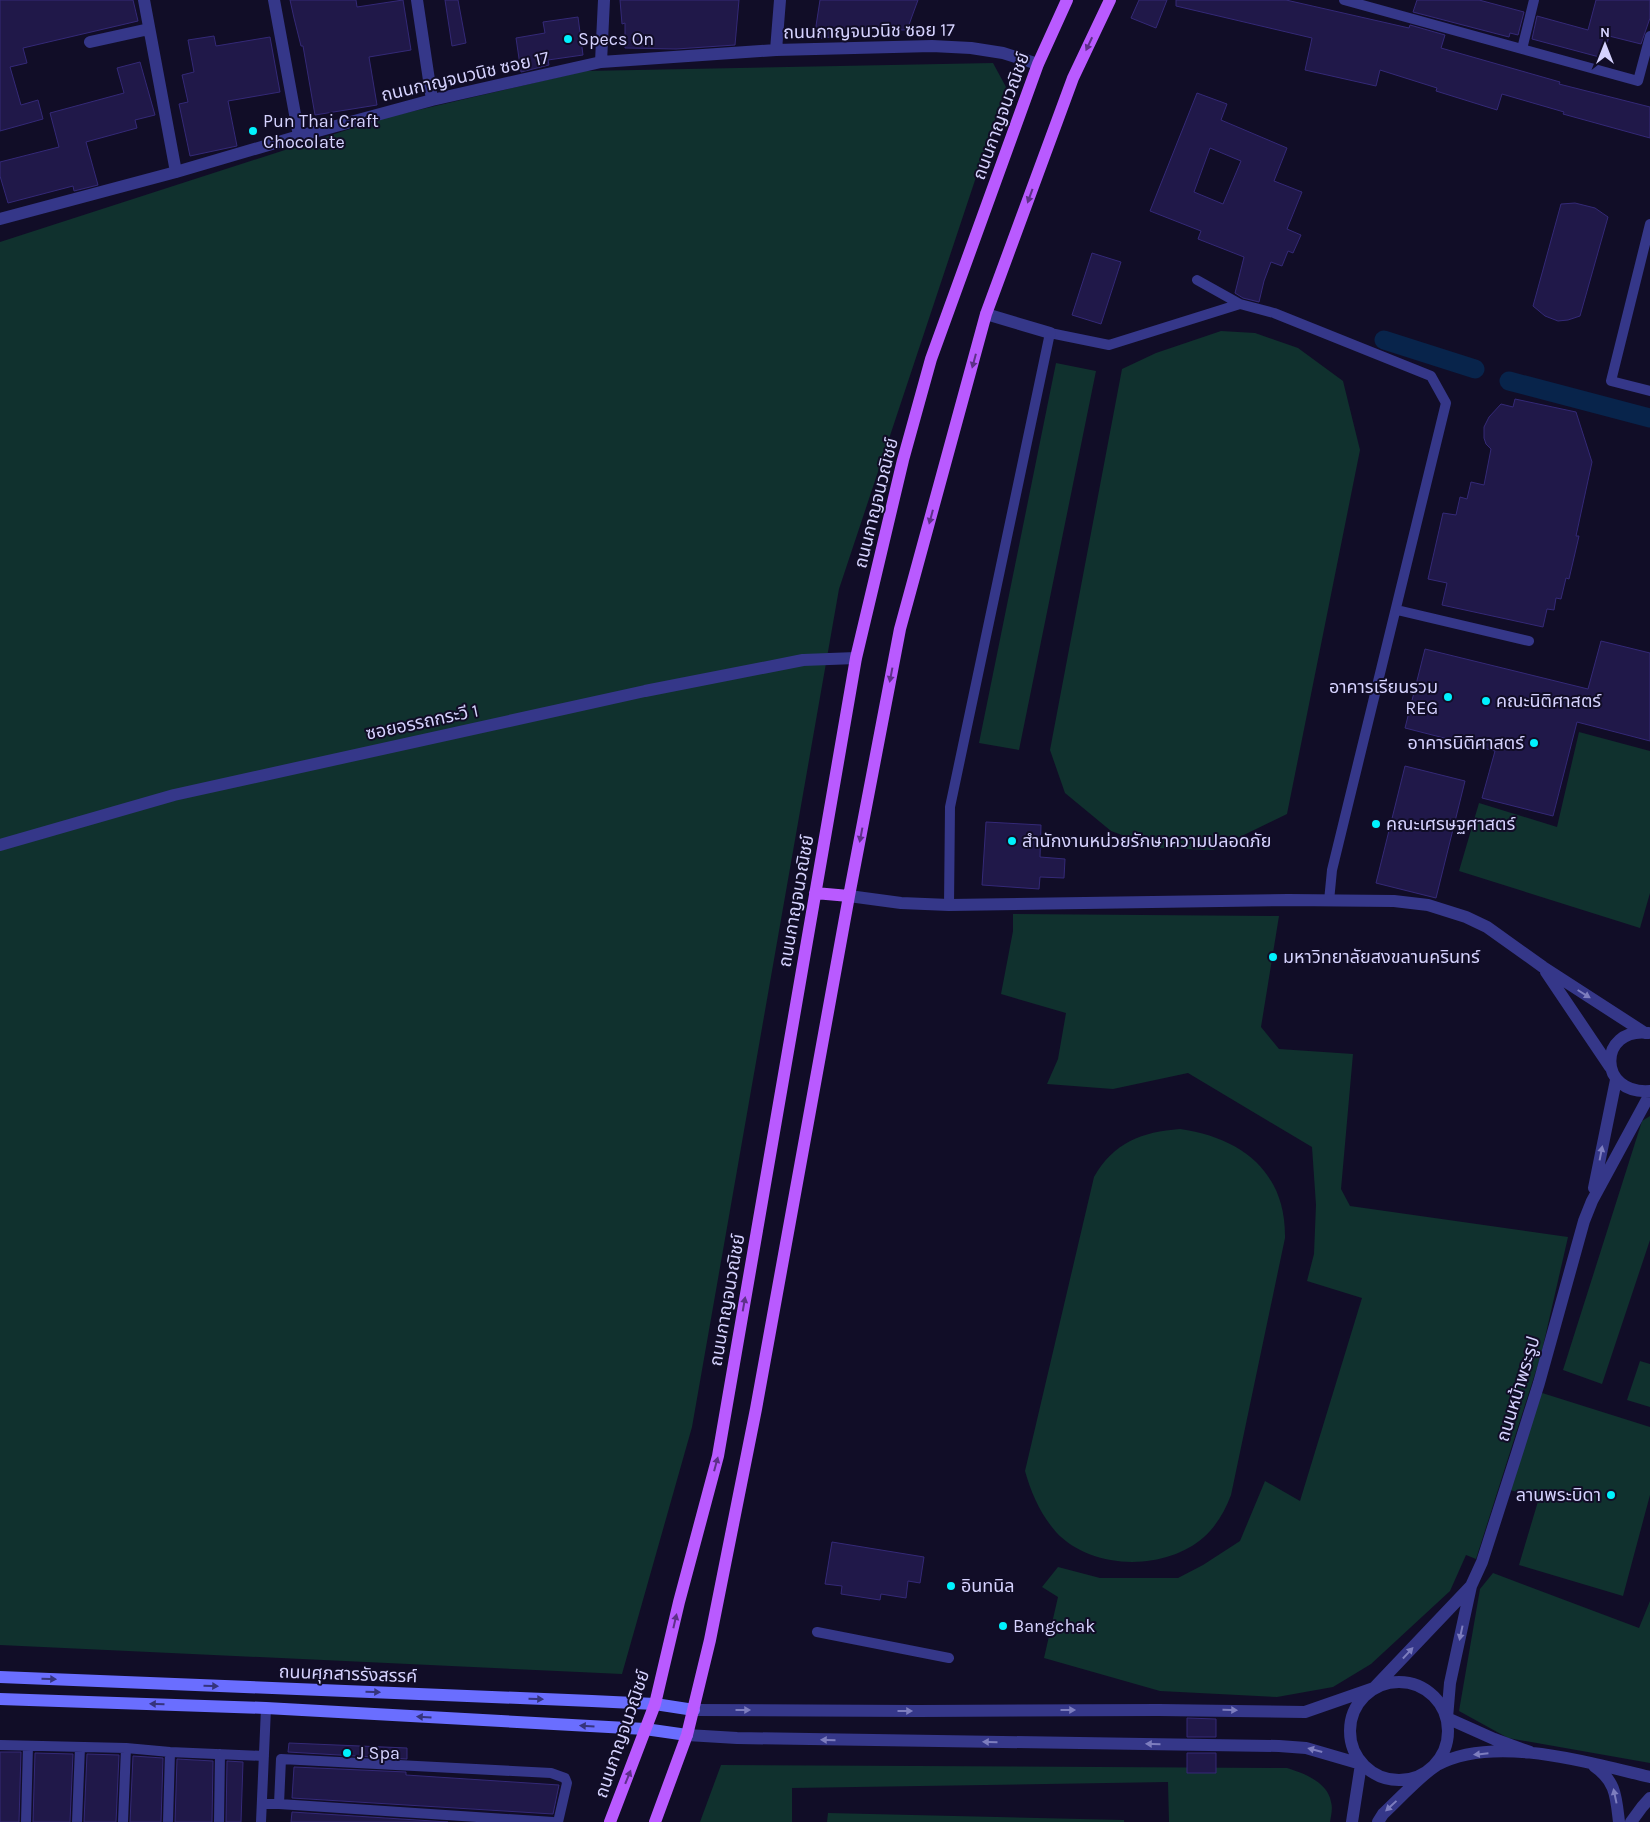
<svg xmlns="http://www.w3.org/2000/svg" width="1650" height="1822" font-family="Karla,'Noto Sans Thai',sans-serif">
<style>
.green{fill:#10312e}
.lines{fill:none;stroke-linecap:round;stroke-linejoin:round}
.canal{stroke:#08244b;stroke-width:19}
.building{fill:#201849;stroke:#342977;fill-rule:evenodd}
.lane{stroke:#353789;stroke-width:10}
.street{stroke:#353789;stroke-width:12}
.secondary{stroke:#6a6eff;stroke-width:12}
.primary{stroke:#b95aff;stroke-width:12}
.oneway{fill:#5d3088}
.oneway2{fill:#7d7dbe}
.oneway3{fill:#35347d}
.poi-dot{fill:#00f2fe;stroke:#110d27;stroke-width:2}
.labels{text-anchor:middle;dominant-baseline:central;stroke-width:4;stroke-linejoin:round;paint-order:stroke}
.street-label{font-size:18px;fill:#d6d3ff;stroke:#110d27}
.poi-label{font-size:18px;fill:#d6d3ff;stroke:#110d27;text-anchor:start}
</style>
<rect width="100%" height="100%" fill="#110d27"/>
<!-- green -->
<path class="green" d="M 993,63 L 1006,87 L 839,589 L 692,1427 L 622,1674 L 0,1645 L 0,242 L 384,118 L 585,71 Z
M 1221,331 L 1255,333 L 1298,348 L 1343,381 L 1360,450 L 1287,814 L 1213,850 L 1158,848 L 1111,831 L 1065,793 L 1050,750 L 1122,369 L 1156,353 Z
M 1056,363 L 1096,371 L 1019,750 L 979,743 Z
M 1579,732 L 1650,751 L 1650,893 L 1640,928 L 1459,871 L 1479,803 L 1557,827 Z
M 1013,914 L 1279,916 L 1261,1027 L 1279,1049 L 1353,1054 L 1341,1189 L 1350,1206 L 1568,1237 L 1541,1355 L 1476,1559 L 1466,1555 L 1450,1591 L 1371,1664 L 1333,1687 L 1277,1697 L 1160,1691 L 1044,1658 L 1058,1597 L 1042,1587 L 1058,1567 L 1100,1578 L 1178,1578 L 1203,1565 L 1240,1541 L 1265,1481 L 1300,1501 L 1362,1298 L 1307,1281 L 1314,1254 L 1316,1205 L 1312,1147 L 1188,1073 L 1113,1089 L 1047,1084 L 1058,1059 L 1066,1013 L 1001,994 L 1013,931 Z
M 1650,1116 L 1650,1240 L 1602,1384 L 1563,1370 L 1642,1121 Z
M 1180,1129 C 1242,1138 1286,1172 1285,1238 L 1231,1495 C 1225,1511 1217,1525 1204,1537 C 1166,1571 1092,1571 1056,1532 C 1041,1515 1031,1493 1025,1471 L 1094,1177 C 1114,1142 1142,1132 1180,1129 Z
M 1640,1361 L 1650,1364 L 1650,1407 L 1627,1400 Z
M 1539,1392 L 1650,1427 L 1650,1495 L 1623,1596 L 1519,1565 L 1539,1498 L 1510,1490 Z
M 1493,1573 L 1639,1628 L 1650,1601 L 1650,1763 L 1508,1738 L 1459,1711 L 1480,1589 Z
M 721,1765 L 1287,1768 C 1303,1773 1328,1782 1331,1802 C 1333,1808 1331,1816 1330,1822 L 1169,1822 L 1168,1782 L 792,1788 L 792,1822 L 700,1822 Z
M 828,1813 L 1124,1820 L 1124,1822 L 827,1822 Z"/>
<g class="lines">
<!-- canal -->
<path class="canal" d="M 1384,340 L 1475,369
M 1509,381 L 1650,418"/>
</g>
<!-- building -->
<path class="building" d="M 0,0 L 133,0 L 138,21 L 23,48 L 27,63 L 10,67 L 21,105 L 38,100 L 43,119 L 0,131 Z
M 290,0 L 356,0 L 357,7 L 403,0 L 411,50 L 369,57 L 377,105 L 315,115 L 303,46 L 301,46 L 294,18 Z
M 445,0 L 458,0 L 466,43 L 452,46 Z
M 620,0 L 739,0 L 735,45 L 676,49 L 625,48 L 625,23 L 622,24 Z
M 820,0 L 918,0 L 907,30 L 867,30 L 867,33 L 814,39 Z
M 1139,0 L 1167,0 L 1156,28 L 1131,18 Z
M 1176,0 L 1286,0 L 1409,28 L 1410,25 L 1445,35 L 1441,48 L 1560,82 L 1559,84 L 1650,107 L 1650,138 L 1563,114 L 1564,112 L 1502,94 L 1497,110 L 1436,91 L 1437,88 L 1380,70 L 1376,86 L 1305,70 L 1312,38 L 1176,6 Z
M 1417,0 L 1479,0 L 1524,12 L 1518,35 L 1510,33 L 1509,37 L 1413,12 Z
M 1596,0 L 1650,0 L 1650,18 L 1641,44 L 1609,36 L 1603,58 L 1532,39 L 1537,16 L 1588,30 Z
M 578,17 L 583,55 L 548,60 L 549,65 L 521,72 L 516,38 L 545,33 L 543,22 Z
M 214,36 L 216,46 L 270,37 L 280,92 L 228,101 L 237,146 L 190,156 L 179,104 L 188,102 L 182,75 L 194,72 L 188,40 Z
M 140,62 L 155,115 L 135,120 L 137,128 L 86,142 L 98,185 L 74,191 L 73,186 L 8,203 L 0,176 L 0,162 L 59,147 L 50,113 L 124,93 L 117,68 Z
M 1197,93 L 1227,104 L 1221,120 L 1287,148 L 1274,181 L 1302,192 L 1287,229 L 1301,235 L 1293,253 L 1288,251 L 1282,266 L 1271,262 L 1264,281 L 1259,302 L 1243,298 L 1235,293 L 1244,257 L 1198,239 L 1201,231 L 1150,211 ZM 1210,148 L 1241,161 L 1223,204 L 1194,192 Z
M 1575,203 L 1595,208 L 1608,217 L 1580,316 L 1568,320 L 1558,321 L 1545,316 L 1533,306 L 1561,204 Z
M 1092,253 L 1121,262 L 1101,324 L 1072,315 Z
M 1515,399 L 1576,412 L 1592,462 L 1576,536 L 1579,536 L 1569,579 L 1566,578 L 1561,599 L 1556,598 L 1554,610 L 1547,609 L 1543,627 L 1442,605 L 1447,583 L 1428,579 L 1443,513 L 1456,515 L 1460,497 L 1467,499 L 1471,482 L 1484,485 L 1491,449 L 1486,444 L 1484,438 L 1484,427 L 1489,417 L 1501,404 L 1513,407 Z
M 1601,641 L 1650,653 L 1650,741 L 1577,722 L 1553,816 L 1482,798 L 1495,751 L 1405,728 L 1425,649 L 1588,689 Z
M 1405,766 L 1465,781 L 1436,898 L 1376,883 Z
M 986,822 L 1041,825 L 1040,857 L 1065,859 L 1064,878 L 1040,877 L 1039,889 L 982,885 Z
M 832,1542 L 924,1557 L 920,1583 L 908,1581 L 906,1598 L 881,1594 L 880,1600 L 841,1594 L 842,1586 L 825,1584 Z
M 1187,1718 L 1216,1719 L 1216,1737 L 1187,1737 Z
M 289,1743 L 407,1748 L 407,1759 L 288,1752 Z
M 0,1752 L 21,1752 L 19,1822 L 0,1822 Z
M 35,1753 L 73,1754 L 70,1822 L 33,1822 Z
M 1187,1753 L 1216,1753 L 1216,1773 L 1187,1773 Z
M 87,1754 L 119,1755 L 116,1822 L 84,1822 Z
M 133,1756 L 163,1758 L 161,1822 L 130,1822 Z
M 177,1759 L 213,1761 L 212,1822 L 175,1822 Z
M 227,1761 L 243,1762 L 241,1822 L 226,1822 Z
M 294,1767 L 406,1772 L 406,1775 L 559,1785 L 553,1814 L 292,1798 Z
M 292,1812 L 448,1822 L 291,1822 Z"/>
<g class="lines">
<!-- lane -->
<path class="lane" d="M 1344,0 L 1638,81 L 1650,36
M 1522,49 L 1534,0
M 1650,224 L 1611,381 L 1650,391
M 1197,280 L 1240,304
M 1397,610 L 1529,641
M 949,905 L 950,807 L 1050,333 L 1109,345 L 1240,304 L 1274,313 L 1431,376 L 1446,403 L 1332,870 L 1329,901
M 817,1632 L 949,1658
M 0,1745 L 126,1748 L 170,1752 L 264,1756
M 262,1804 L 279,1804 L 281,1759 L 551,1773 L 565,1778 L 567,1783 L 558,1822
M 279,1804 L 553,1822
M 26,1822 L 28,1746
M 77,1822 L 80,1747
M 123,1822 L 126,1748
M 168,1822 L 170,1752
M 219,1822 L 220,1754
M 261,1822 L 266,1708"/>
<!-- street -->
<path class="street" d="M 144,0 L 176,172
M 274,0 L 299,136
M 417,0 L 432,100
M 90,42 L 149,29
M 776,50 L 780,0
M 601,62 L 604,0
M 0,219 L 176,172 L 299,136 L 432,100 L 601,62 L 776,50 L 932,46 L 971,48 L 1003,53 L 1038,64
M 986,314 L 1050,333
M 0,845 L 174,795 L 645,691 L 803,660 L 856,658
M 849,896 L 901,903 L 949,905 L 1288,900 L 1394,901 L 1428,905 L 1466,917 L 1487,927 L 1543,967 L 1645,1033
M 1546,972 L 1610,1067
M 1648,1033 C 1598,1027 1597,1095 1650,1091
M 1594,1188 L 1616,1080
M1350 1731a49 49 0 1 1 98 0a49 49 0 1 1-98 0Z
M 694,1710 L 918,1711 L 1159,1710 L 1305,1712 L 1374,1688 L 1471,1586
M 687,1735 L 737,1738 L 1279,1746 L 1306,1748 L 1361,1764 L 1352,1822
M 1530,1752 L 1494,1739 L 1447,1718 L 1450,1683 L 1471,1586 L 1482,1562 L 1517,1453 L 1539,1383 L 1584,1221 L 1592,1201 L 1650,1094
M 1594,1766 C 1616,1781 1616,1797 1619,1822
M 1378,1822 L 1383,1814 C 1397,1801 1422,1774 1437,1765 C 1495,1734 1590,1763 1650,1777
M 1631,1822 L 1642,1807 L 1650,1798"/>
<!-- secondary -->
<path class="secondary" d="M 0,1677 L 592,1701 L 655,1704 L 694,1710
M 0,1699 L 266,1708 L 645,1729 L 687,1735"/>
<!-- primary -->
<path class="primary" d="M 815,893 L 849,896
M 610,1822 L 655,1704 L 679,1602 L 718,1456 L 856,658 L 903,460 L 931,359 L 1038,64 L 1067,0
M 655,1822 L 687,1735 L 710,1640 L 756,1409 L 849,896 L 900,629 L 986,314 L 1073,78 L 1110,0"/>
</g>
<!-- one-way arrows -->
<defs><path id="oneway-solid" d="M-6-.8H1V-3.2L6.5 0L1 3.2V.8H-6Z" transform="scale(1.25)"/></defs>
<g class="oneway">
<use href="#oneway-solid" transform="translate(1089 44) rotate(115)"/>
<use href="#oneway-solid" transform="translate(1030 196) rotate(110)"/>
<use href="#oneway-solid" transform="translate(974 361) rotate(105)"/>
<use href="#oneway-solid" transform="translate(931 517) rotate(105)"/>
<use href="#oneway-solid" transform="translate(891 675) rotate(101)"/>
<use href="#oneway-solid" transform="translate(861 835) rotate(101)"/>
<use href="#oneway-solid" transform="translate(744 1304) rotate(-80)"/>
<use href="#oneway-solid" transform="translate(716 1464) rotate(-75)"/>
<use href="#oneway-solid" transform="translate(675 1621) rotate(-77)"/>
<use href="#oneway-solid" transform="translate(628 1777) rotate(-68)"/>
</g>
<g class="oneway2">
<use href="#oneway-solid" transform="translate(1584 994) rotate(32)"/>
<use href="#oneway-solid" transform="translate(1601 1153) rotate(-79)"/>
<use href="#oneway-solid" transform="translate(1461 1633) rotate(102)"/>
<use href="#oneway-solid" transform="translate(1408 1653) rotate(-47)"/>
<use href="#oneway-solid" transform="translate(743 1710)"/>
<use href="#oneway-solid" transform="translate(1068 1710)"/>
<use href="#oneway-solid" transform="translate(1230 1710) rotate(1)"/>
<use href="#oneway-solid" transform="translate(905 1711)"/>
<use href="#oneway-solid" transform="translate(828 1740) rotate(-179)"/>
<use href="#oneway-solid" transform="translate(990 1742) rotate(-179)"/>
<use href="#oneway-solid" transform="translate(1153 1744) rotate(-179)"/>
<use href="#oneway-solid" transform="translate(1315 1750) rotate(-165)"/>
<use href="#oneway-solid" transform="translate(1481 1754) rotate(174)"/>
<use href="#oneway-solid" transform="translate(1615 1796) rotate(-102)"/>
<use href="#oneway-solid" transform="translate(1391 1806) rotate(137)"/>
</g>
<g class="oneway3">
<use href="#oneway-solid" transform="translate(49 1679) rotate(2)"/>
<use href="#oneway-solid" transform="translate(211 1686) rotate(2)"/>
<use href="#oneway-solid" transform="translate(373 1692) rotate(2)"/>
<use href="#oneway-solid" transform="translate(536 1699) rotate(2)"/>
<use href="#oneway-solid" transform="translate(157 1704) rotate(-178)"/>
<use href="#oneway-solid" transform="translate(424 1717) rotate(-177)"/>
<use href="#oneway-solid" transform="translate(587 1726) rotate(-177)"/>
</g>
<!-- markers -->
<g class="poi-dot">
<circle cx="568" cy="39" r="5"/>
<circle cx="253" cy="131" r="5"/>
<circle cx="1448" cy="697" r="5"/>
<circle cx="1486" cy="701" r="5"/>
<circle cx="1534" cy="743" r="5"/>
<circle cx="1376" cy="824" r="5"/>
<circle cx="1012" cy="841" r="5"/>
<circle cx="1273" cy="957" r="5"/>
<circle cx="1611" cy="1495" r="5"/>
<circle cx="951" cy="1586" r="5"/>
<circle cx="1003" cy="1626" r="5"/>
<circle cx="347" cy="1753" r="5"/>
</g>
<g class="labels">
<!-- street labels -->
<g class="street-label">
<text transform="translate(869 31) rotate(-1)">ถนนกาญจนวนิช ซอย 17</text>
<text transform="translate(465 76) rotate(-13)">ถนนกาญจนวนิช ซอย 17</text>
<text transform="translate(1001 116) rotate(-70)">ถนนกาญจนวณิชย์</text>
<text transform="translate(876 503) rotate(-76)">ถนนกาญจนวณิชย์</text>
<text transform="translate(422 722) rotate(-12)">ซอยอรรถกระวี 1</text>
<text transform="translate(796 901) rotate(-80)">ถนนกาญจนวณิชย์</text>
<text transform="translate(727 1300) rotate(-80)">ถนนกาญจนวณิชย์</text>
<text transform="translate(1518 1389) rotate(-73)">ถนนหน้าพระรูป</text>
<text transform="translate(348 1674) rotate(2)">ถนนศุภสารรังสรรค์</text>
<text transform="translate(622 1734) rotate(-71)">ถนนกาญจนวณิชย์</text>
</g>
<!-- poi labels -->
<g class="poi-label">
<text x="578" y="39">Specs On</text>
<text x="263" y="121">Pun Thai Craft<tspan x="263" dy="21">Chocolate</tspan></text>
<text x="1438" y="687" text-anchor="end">อาคารเรียนรวม<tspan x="1438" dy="21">REG</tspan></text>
<text x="1496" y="701">คณะนิติศาสตร์</text>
<text x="1524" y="743" text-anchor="end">อาคารนิติศาสตร์</text>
<text x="1386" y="824">คณะเศรษฐศาสตร์</text>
<text x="1022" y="841">สำนักงานหน่วยรักษาความปลอดภัย</text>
<text x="1283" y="957">มหาวิทยาลัยสงขลานครินทร์</text>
<text x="1601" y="1495" text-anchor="end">ลานพระบิดา</text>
<text x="961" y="1586">อินทนิล</text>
<text x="1013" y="1626">Bangchak</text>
<text x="357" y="1753">J Spa</text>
</g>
</g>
<!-- north arrow -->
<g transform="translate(1605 45)" stroke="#110d27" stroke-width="4" paint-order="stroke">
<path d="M0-4L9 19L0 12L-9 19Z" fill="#d6d3ff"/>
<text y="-8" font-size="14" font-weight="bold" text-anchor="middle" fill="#d6d3ff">N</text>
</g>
</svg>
